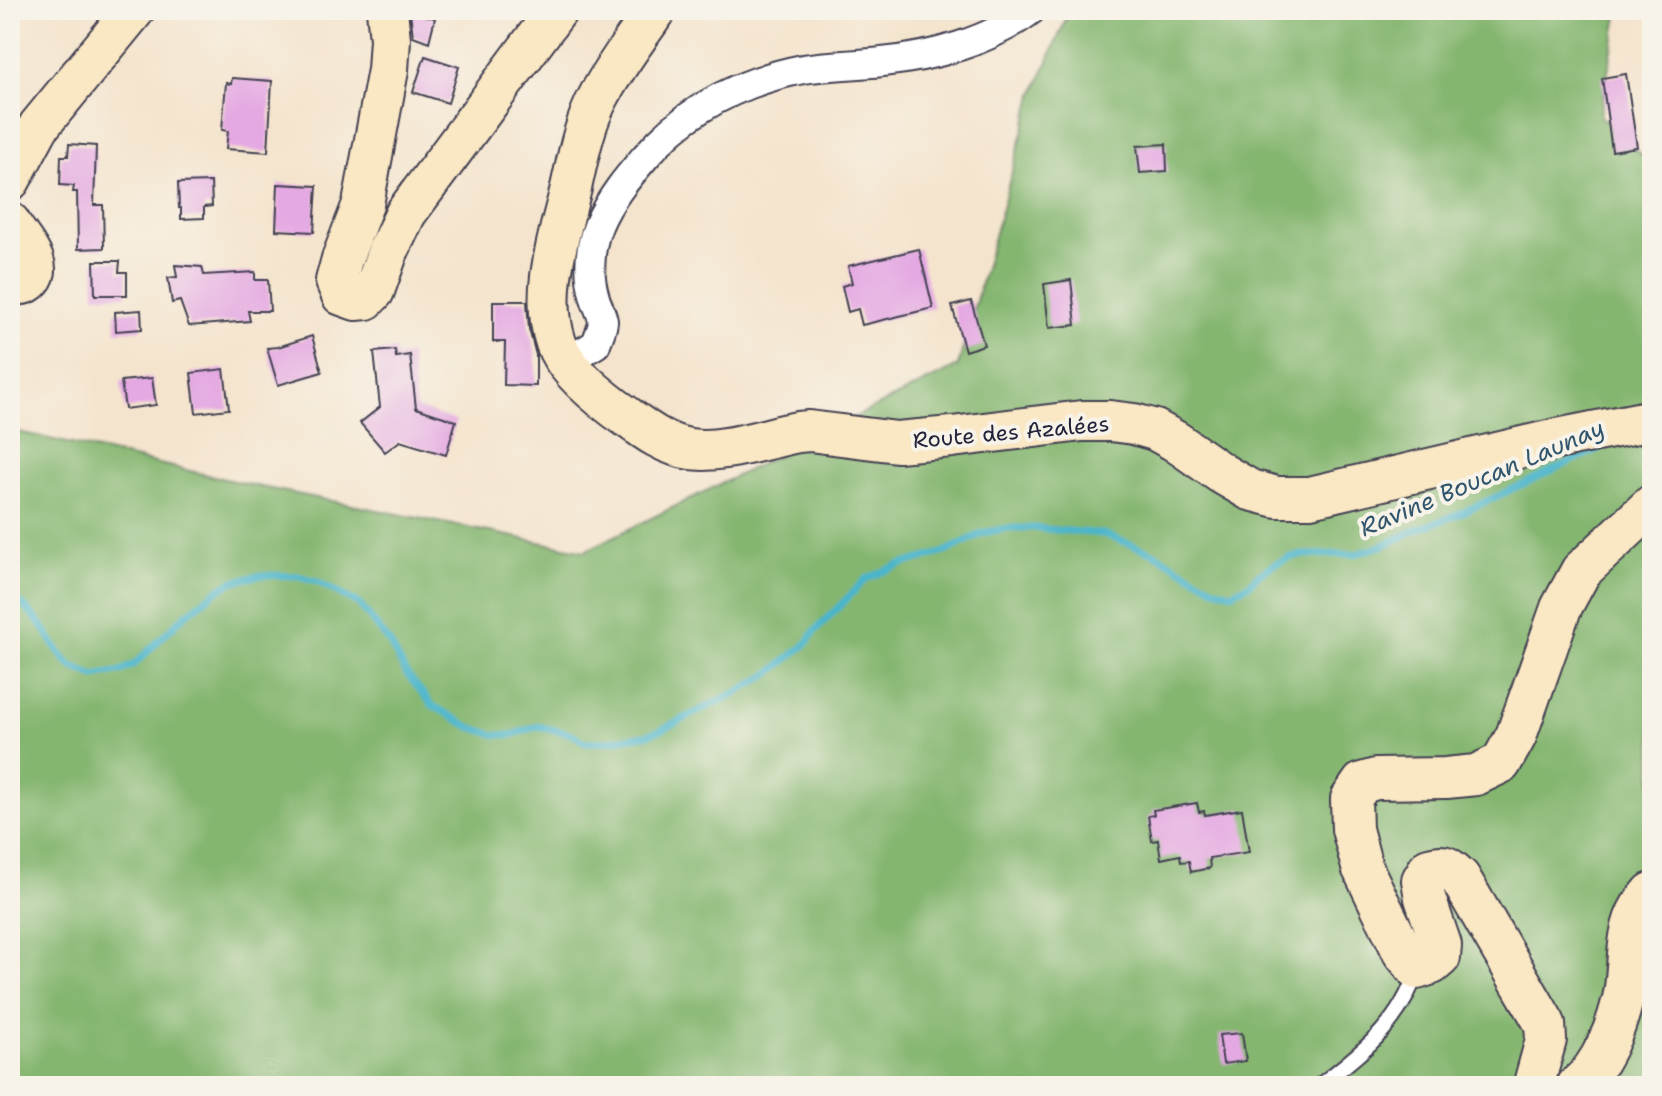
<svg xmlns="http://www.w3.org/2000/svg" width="1662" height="1096" font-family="'Shantell Sans',sans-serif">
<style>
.forest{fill:#84b66f;stroke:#536c55;stroke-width:2}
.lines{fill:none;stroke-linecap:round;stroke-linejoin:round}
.stream{stroke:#4cb5cb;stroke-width:7}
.building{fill:#e4a8e2}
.service-casing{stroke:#423f51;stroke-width:18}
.minor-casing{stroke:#423f51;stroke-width:32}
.secondary-casing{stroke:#423f51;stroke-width:44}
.service{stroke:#fff;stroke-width:14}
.minor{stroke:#fff;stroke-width:28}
.secondary{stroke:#fae7c3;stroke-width:40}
.labels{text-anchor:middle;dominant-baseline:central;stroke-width:8;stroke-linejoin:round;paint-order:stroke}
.street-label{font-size:22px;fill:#22223b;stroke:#f7f3e8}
.water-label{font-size:24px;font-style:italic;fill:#31556d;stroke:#f7f3e8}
</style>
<rect width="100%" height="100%" fill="#f7f3e8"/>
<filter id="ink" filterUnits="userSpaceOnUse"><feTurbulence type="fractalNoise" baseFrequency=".0125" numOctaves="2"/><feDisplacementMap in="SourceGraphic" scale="16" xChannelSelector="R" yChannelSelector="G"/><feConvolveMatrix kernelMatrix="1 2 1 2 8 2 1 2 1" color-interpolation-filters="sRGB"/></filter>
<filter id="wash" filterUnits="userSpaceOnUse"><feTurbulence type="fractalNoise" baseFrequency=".006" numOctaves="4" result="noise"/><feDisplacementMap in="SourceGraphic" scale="32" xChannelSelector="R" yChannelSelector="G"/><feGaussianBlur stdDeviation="1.8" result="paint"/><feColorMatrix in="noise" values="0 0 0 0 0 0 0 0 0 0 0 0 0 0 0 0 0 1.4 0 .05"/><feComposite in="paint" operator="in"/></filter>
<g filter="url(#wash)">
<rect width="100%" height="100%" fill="#f4e4cd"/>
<!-- forest -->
<path class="forest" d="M 1070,10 L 1619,10 L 1600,116 L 1652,165 L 1652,1086 L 10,1086 L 10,430 L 251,485 L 585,551 L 958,366 L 1033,96 Z"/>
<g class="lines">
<!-- stream -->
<path class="stream" d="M 10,595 L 26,608 L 41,624 L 60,654 L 71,666 L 94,676 L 122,671 L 136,663 L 184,616 L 215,592 L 231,582 L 262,575 L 299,576 L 316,581 L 359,604 L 389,642 L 406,673 L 432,705 L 470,727 L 496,735 L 512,735 L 538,726 L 572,734 L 585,742 L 602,742 L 646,735 L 661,730 L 735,693 L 768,675 L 806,644 L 815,631 L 866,579 L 899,565 L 945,552 L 983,533 L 1007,528 L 1034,528 L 1103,534 L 1154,553 L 1214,588 L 1231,593 L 1248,585 L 1259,574 L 1273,565 L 1291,557 L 1303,555 L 1355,554 L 1382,546 L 1418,529 L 1457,515 L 1598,449"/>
</g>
<g id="blocks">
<!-- building -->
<path class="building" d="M 410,12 L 435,18 L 429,42 L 413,36 Z
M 425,56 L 459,67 L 448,103 L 413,92 Z
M 1626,74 L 1637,147 L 1612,151 L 1602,78 Z
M 232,78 L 272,81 L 268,152 L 226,149 L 228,131 L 222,130 L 226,83 L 231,84 Z
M 69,144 L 96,146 L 94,205 L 103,205 L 104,248 L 78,249 L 77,192 L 73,192 L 74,186 L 60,185 L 61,156 L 68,156 Z
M 1166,144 L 1167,171 L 1140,173 L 1137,146 Z
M 211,182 L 212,206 L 204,207 L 204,218 L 181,219 L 181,208 L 179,208 L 178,183 Z
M 278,184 L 317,186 L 314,232 L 276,230 Z
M 919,249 L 933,308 L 862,325 L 858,309 L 848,312 L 842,286 L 852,283 L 848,266 Z
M 94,261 L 120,261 L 119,272 L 127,272 L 127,295 L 95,295 Z
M 175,265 L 202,267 L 204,275 L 255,272 L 255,280 L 268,280 L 270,311 L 248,311 L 250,321 L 189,326 L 180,301 L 172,303 L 168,278 L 177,277 Z
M 1071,280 L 1076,325 L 1049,328 L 1044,284 Z
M 493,301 L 527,301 L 529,329 L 536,355 L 536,386 L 504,385 L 505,342 L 493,342 Z
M 971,301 L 984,345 L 965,351 L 952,306 Z
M 141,310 L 142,329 L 116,331 L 115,312 Z
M 312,336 L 322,372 L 278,385 L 267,348 L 278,347 Z
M 395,350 L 396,357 L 410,355 L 416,408 L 456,421 L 446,455 L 400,441 L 385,452 L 360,423 L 380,407 L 374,352 Z
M 224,369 L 229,409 L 196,413 L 191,373 Z
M 152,378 L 156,405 L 125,409 L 121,381 Z
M 1197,803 L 1199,812 L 1204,811 L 1205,815 L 1242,809 L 1249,852 L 1209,858 L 1210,868 L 1191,872 L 1189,861 L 1181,862 L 1180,855 L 1161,859 L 1158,840 L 1152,841 L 1148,816 L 1154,815 L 1153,810 Z
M 1242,1033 L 1246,1061 L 1223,1064 L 1219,1035 Z"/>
</g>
</g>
<g filter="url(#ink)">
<use href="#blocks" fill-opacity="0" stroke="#423f51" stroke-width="2"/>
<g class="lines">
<defs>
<path id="service" d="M 1319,1086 C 1362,1052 1400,1025 1417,970"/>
<path id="minor" d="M 566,362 L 596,344 C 598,337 603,328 603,321 C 602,314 597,305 595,298 C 588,274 589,249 598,226 C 609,199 628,177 646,156 C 687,108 742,81 803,69 C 829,65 856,65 882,62 C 933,57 990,41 1031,10"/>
<path id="secondary" d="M 387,10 L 390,39 L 388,70 L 363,204 L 342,259 L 336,281 L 342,295 L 356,300 L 366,299 L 374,291 L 388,251 L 406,213 L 557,10
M 656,10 C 636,38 615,66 599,96 C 584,124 578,157 571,188 C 559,237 539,293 556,343 C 564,368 596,394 616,409 C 639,425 662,445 690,449 C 723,454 765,438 798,432 L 809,431 L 897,442 L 952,437 L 1082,421 L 1110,421 L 1134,424 L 1155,430 L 1175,441 L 1221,473 L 1250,490 L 1277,497 L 1310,497 L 1557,439 L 1652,420
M 10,180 L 39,126 L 134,10
M 10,223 C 17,238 48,266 29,281 C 23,286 17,284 10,282
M 1537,1086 L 1535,1080 L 1546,1040 L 1545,1024 L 1460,878 C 1448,867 1446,863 1429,868 L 1422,880 L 1425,898 L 1441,945 L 1440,957 L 1432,964 L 1417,969 L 1403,952 L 1362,867 L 1352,829 L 1351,799 L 1362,783 L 1376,779 L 1446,778 L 1476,775 L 1501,763 L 1516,736 L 1561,608 L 1581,571 L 1652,505
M 1577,1086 C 1601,1067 1616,1028 1623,999 C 1630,970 1624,934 1640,908 C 1644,903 1648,898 1652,893"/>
</defs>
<!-- service casing -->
<use href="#service" class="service-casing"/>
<!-- minor casing -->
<use href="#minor" class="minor-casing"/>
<!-- secondary casing -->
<use href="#secondary" class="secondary-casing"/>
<!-- service -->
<use href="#service" class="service"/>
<!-- minor -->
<use href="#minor" class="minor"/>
<!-- secondary -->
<use href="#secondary" class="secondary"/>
</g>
</g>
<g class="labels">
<!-- street labels -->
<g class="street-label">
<text transform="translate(1011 432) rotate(-5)">Route des Azalées</text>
</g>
<!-- water labels -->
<g class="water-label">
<text transform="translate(1482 478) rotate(-23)">Ravine Boucan Launay</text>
</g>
</g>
<!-- margin -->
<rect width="1662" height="1096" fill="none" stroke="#f7f3e8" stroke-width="40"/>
</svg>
